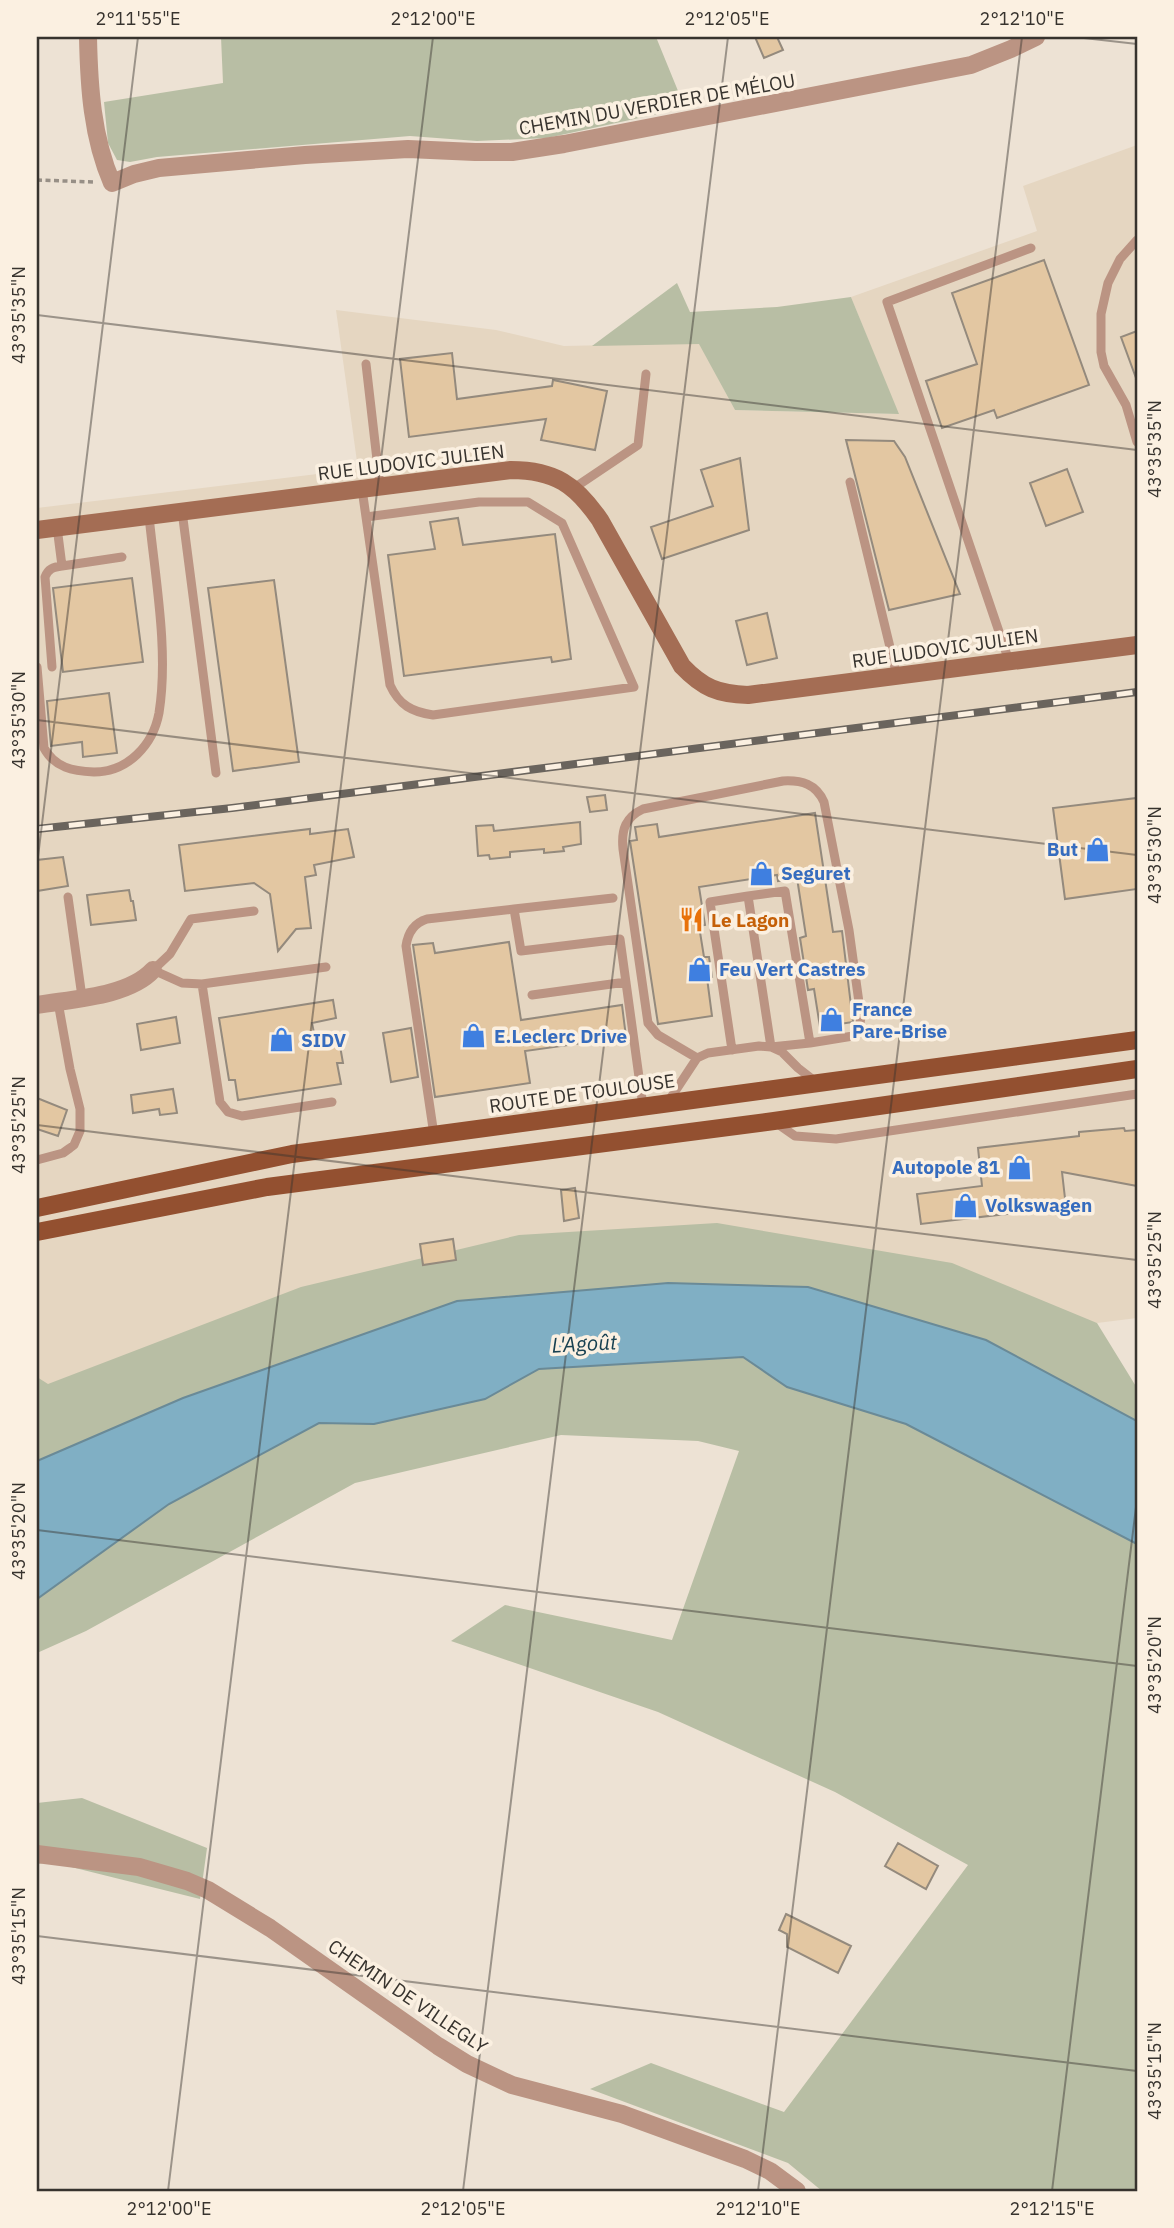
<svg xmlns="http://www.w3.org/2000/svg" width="1174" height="2228" font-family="'IBM Plex Sans',sans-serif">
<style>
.built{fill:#e5d6c1}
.green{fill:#b8bea4}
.water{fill:#80afc4;stroke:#6a8a97;stroke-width:2}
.building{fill:#e3c7a2;stroke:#948a7d;stroke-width:2}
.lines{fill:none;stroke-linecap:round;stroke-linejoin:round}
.path{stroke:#978f86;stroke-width:3.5;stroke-dasharray:5 3.5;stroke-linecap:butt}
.lane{stroke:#bb9483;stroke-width:9}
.street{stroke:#bb9483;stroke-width:18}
.secondary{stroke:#a46d54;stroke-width:18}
.primary{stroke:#935030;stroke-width:18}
.rail-casing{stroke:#6a645d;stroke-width:8}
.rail{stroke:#fbf0e1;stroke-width:5;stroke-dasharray:16;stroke-linecap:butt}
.ticks{fill:none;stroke:#37332e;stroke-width:2;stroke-opacity:0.45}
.labels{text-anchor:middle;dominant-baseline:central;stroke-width:7;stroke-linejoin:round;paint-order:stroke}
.street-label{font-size:19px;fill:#37332e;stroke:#fbf0e1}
.shop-label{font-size:19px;font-weight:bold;fill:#366cbe;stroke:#fbf0e1;text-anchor:start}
.food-label{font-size:19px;font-weight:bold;fill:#c56008;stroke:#fbf0e1;text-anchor:start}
.water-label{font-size:21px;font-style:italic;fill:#184151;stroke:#fbf0e1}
.neatline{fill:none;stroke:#37332e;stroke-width:2.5}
.ticks-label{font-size:18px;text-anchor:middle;fill:#37332e}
</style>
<rect width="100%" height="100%" fill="#ede2d4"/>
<!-- built -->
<path class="built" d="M 1137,145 L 1137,1318 L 1097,1323 L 864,1264 L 37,1428 L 37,508 L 358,469 L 336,310 L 496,330 L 564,346 L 699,343 L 735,410 L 898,414 L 851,297 L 1037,231 L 1023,186 Z"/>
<!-- green -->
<path class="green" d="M 221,37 L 656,37 L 685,108 L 547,138 L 477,141 L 410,136 L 157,157 L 130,162 L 117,160 L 108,143 L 104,102 L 223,83 Z
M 677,283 L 690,312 L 777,307 L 851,297 L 899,414 L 735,410 L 699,344 L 592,346 Z
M 717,1223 L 952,1263 L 1097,1323 L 1137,1388 L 1137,1421 L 986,1340 L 808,1287 L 668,1283 L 457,1301 L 183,1398 L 37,1461 L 37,1377 L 48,1384 L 301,1287 L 519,1235 Z
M 743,1357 L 787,1387 L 906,1424 L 1137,1544 L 1137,2191 L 822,2191 L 788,2163 L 590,2089 L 651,2063 L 784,2112 L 968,1865 L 835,1792 L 658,1712 L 451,1641 L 505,1605 L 672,1640 L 739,1451 L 698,1441 L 561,1435 L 355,1483 L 86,1631 L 37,1653 L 37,1599 L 169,1504 L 319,1423 L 374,1424 L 485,1399 L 539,1369 Z
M 82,1798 L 207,1848 L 200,1899 L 51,1862 L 37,1864 L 37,1803 Z"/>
<!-- water -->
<path class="water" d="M 668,1283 L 808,1287 L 986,1340 L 1137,1421 L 1137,1544 L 906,1424 L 787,1387 L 743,1357 L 539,1369 L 485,1399 L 374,1424 L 319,1423 L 169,1504 L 37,1599 L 37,1461 L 183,1398 L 457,1301 Z"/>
<!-- building -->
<path class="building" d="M 755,37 L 777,37 L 783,50 L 764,58 Z
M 1044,260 L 1089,385 L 997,418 L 994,410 L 942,428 L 926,381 L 977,364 L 952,293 Z
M 1137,331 L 1137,377 L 1136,378 L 1121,337 Z
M 452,353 L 457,399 L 552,386 L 553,380 L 607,391 L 595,450 L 541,440 L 546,419 L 409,437 L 400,359 Z
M 846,440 L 894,441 L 905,457 L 960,594 L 889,610 Z
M 740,458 L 749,530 L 662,559 L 651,527 L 713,506 L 701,470 Z
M 1067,469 L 1083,512 L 1046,526 L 1030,483 Z
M 458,518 L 463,545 L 555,534 L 571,659 L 552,662 L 551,657 L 404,676 L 388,555 L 435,549 L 430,522 Z
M 132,578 L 143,662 L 63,672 L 53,588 Z
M 274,580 L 299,762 L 233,771 L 208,588 Z
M 767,613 L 777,658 L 747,665 L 736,621 Z
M 109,693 L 117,753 L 83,757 L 82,742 L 51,746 L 47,701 Z
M 605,795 L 607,810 L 590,812 L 587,797 Z
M 1137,798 L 1137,889 L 1065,899 L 1053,808 Z
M 815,813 L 833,932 L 842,931 L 853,1022 L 820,1027 L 814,989 L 808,990 L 803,957 L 800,938 L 806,936 L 797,878 L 778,881 L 777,875 L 699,887 L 705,925 L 699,926 L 704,957 L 709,957 L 712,977 L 707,978 L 712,1016 L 658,1024 L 630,841 L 637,840 L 635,827 L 657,824 L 659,837 Z
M 580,822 L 581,844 L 563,847 L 564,851 L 544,853 L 544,849 L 510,852 L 510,857 L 490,859 L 489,855 L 478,856 L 476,826 L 493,825 L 494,831 Z
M 310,829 L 310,834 L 348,829 L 354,857 L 314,865 L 316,875 L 305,877 L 311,928 L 296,929 L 278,951 L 270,894 L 254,883 L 185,891 L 179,845 Z
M 63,857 L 68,886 L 37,891 L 37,860 Z
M 129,890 L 131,901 L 133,901 L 136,920 L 91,925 L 87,895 Z
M 509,942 L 521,1020 L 622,1005 L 626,1037 L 525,1051 L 530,1083 L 435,1097 L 413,945 L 433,943 L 435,953 Z
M 333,1000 L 336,1018 L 312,1023 L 316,1043 L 339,1040 L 343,1063 L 337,1063 L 341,1084 L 238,1100 L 235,1080 L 229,1080 L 219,1018 Z
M 176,1017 L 180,1043 L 141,1050 L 137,1024 Z
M 411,1028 L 418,1077 L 391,1082 L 383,1033 Z
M 173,1089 L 177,1113 L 160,1115 L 159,1109 L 133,1113 L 131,1095 Z
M 37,1098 L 67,1110 L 58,1136 L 37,1129 Z
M 1124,1128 L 1125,1131 L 1137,1130 L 1137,1186 L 1062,1172 L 1066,1207 L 921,1224 L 917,1194 L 982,1186 L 978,1148 L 1079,1136 L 1079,1132 Z
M 575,1188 L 579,1218 L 564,1221 L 561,1190 Z
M 453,1239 L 456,1260 L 423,1265 L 420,1244 Z
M 898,1843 L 938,1866 L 926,1889 L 885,1866 Z
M 786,1914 L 851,1946 L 838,1973 L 787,1947 L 787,1934 L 779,1930 Z"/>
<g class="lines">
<!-- path -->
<path class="path" d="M 37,180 L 93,182"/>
<!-- lane -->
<path class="lane" d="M 1137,240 L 1120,259 L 1108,283 L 1101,314 L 1101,352 L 1104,366 L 1126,405 L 1137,442
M 366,364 L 380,486
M 850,482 L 897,676
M 574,488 L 638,445 L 646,374
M 362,489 L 390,685 C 399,705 412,712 433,715 L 634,687 L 562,523 L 528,502 L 479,502 L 366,517
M 182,511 L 216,773
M 57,527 L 62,566 L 122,557
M 1009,661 L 887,302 L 1031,248
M 37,667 L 44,748 C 55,768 73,771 94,772 C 128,772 153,745 159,713 C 169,651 155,577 149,516
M 52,667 L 45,577 C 48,569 53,567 62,566
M 68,897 L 82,997
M 613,898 L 514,909 L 521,951 L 620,939 L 643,1106
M 254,911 L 191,919 L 170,954 L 153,970 L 182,983 L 202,984 L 220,1102 L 228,1112 L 242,1116 L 332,1102
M 202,984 L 326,967
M 532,995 L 626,982
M 732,1050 L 710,902 L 748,896 L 771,1047 L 810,1043 L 785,891 L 748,896
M 697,1058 L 658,1035 L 648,1023 L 623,849 C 621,829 626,817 643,809 L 783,781 C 802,780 816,784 824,802 L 849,930 L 861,1017 L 859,1029 L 853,1036 L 810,1043
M 668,1102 L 697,1058 L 708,1053 L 759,1046 L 771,1047 L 782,1052 L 798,1068 L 816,1082
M 775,1122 L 795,1136 L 836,1139 L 1137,1094
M 434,1135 L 406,946 C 408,932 414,923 427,919 L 514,909
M 37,1160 L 63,1153 L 70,1148 L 74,1145 L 80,1131 L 80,1109 L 70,1069 L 58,1002"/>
<!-- street -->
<path class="street" d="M 88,37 C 89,86 92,137 112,183 L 134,174 L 159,168 L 305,155 L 408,149 L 475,152 L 512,152 L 564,144 L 971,65 L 1011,49 L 1036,37
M 37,1005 C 71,999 128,997 153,970
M 37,1854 L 139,1867 L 187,1881 L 208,1890 L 270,1928 L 438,2046 L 467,2064 L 512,2085 L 622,2114 L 745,2159 L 770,2171 L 797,2191"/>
<!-- secondary -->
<path class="secondary" d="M 37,530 L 511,470 C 555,470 576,485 600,520 L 682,666 C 703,688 718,694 748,695 L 1137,645"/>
<!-- primary -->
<path class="primary" d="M 37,1208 L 292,1154 L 1137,1040
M 37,1232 L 267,1187 L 774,1121 L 1137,1069"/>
<defs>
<path id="rail" d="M 37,829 L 232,808 L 1137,692"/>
</defs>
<!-- rail casing -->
<use href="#rail" class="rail-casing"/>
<!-- rail -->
<use href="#rail" class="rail"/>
</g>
<!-- ticks -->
<path class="ticks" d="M 1075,37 L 1137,44M 37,315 L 1137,450M 37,720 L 1137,855M 37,865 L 138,37M 37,1125 L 1137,1260M 37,1530 L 1137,1666M 37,1936 L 1137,2071M 168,2191 L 433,37M 463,2191 L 728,37M 758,2191 L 1022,37M 1052,2191 L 1137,1499"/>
<!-- icons -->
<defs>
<symbol id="shop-bare" viewBox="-9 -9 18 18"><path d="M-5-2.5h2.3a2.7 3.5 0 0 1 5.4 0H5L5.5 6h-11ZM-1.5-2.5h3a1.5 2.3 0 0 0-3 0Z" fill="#3f7fe0" stroke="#fbf0e1" stroke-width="2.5" paint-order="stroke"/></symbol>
<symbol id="restaurant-bare" viewBox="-9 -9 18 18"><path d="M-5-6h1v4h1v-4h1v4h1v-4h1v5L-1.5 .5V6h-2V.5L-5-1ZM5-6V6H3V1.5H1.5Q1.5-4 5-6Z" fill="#e8710a" stroke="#fbf0e1" stroke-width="2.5" paint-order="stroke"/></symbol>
</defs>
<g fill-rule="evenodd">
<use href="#shop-bare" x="1080" y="832" width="35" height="35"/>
<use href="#shop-bare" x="744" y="856" width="35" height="35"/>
<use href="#restaurant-bare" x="674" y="902" width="35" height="35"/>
<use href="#shop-bare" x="682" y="952" width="35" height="35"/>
<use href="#shop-bare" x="814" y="1002" width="35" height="35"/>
<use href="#shop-bare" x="456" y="1018" width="35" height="35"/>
<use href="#shop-bare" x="264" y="1022" width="35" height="35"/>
<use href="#shop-bare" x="1002" y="1150" width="35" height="35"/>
<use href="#shop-bare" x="948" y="1188" width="35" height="35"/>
</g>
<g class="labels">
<!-- street labels -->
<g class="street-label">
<text transform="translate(657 104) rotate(-10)">CHEMIN DU VERDIER DE MÉLOU</text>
<text transform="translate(411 462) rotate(-7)">RUE LUDOVIC JULIEN</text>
<text transform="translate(945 648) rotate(-8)">RUE LUDOVIC JULIEN</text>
<text transform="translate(582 1093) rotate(-8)">ROUTE DE TOULOUSE</text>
<text transform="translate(408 1996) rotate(34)">CHEMIN DE VILLEGLY</text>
</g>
<!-- shop labels -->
<g class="shop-label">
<text x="1078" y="849" text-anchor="end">But</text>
<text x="781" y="873">Seguret</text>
<text x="719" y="969">Feu Vert Castres</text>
<text x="852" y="1009">France<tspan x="852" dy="22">Pare-Brise</tspan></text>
<text x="494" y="1036">E.Leclerc Drive</text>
<text x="301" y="1040">SIDV</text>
<text x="1000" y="1167" text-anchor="end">Autopole 81</text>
<text x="985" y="1205">Volkswagen</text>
</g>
<!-- food labels -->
<g class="food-label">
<text x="711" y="920">Le Lagon</text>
</g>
<!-- water labels -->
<g class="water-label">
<text transform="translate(584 1343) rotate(-3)">L'Agoût</text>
</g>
</g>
<!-- border -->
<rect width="1174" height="2228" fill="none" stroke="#fbf0e1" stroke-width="77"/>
<rect x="38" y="38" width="1098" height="2152" class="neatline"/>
<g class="ticks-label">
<text x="138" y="25">2°11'55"E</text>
<text x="433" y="25">2°12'00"E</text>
<text x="727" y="25">2°12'05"E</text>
<text x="1022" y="25">2°12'10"E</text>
<text transform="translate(19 315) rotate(-90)" y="6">43°35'35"N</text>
<text transform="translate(1155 449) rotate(-90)" y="6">43°35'35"N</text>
<text transform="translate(19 720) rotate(-90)" y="6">43°35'30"N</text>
<text transform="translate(1155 855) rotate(-90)" y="6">43°35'30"N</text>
<text transform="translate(19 1125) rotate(-90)" y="6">43°35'25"N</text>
<text transform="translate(1155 1260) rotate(-90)" y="6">43°35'25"N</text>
<text transform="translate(19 1531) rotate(-90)" y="6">43°35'20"N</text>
<text transform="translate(1155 1665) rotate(-90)" y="6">43°35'20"N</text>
<text transform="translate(19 1936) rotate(-90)" y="6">43°35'15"N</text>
<text transform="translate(1155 2071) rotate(-90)" y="6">43°35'15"N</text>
<text x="169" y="2215">2°12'00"E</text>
<text x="463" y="2215">2°12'05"E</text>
<text x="758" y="2215">2°12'10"E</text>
<text x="1052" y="2215">2°12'15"E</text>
</g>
</svg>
